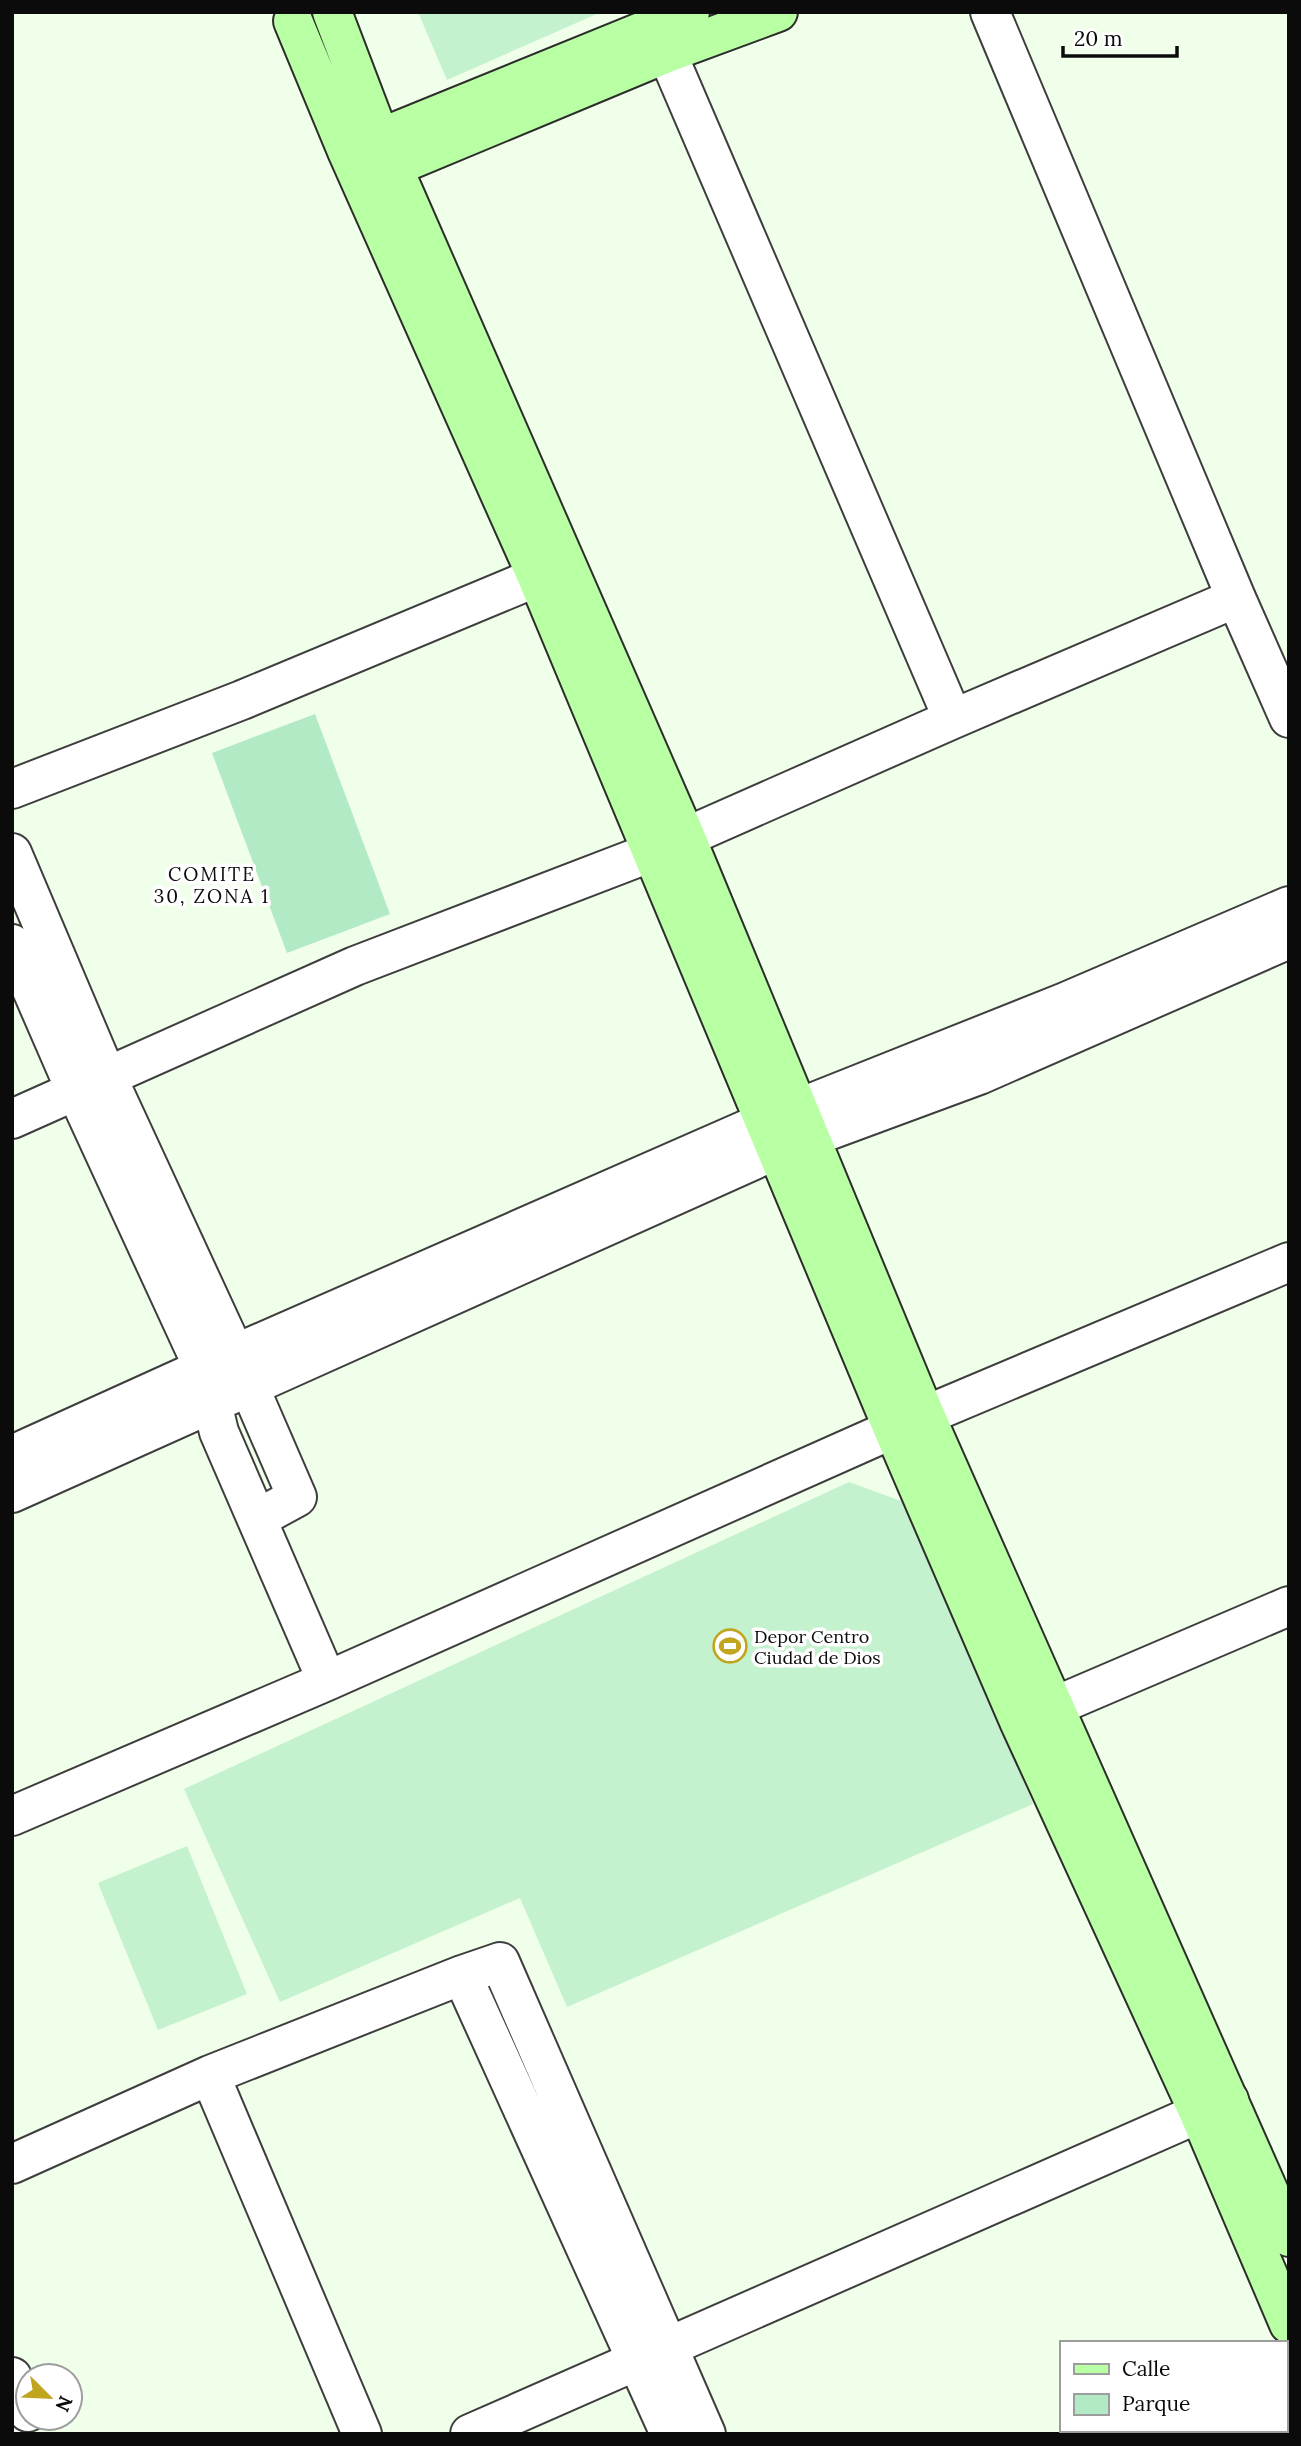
<svg xmlns="http://www.w3.org/2000/svg" width="1301" height="2446" font-family="Lora,serif">
<style>
.green{fill:#b2eac6}
.pitch{fill:#c4f1ce}
.lines{fill:none;stroke-linecap:round;stroke-linejoin:round}
.street-casing{stroke:#3e3e3e;stroke-width:42}
.secondary-casing{stroke:#2d2d2d;stroke-width:42}
.street{stroke:#fff;stroke-width:38}
.secondary{stroke:#b9ffa4;stroke-width:38}
.labels{text-anchor:middle;dominant-baseline:central;stroke-width:7;stroke-linejoin:round;paint-order:stroke}
.poi-label{font-size:18px;fill:#0b0b0b;stroke:#fff;text-anchor:start}
.neighbourhood-label{font-size:19px;letter-spacing:2px;fill:#0b0b0b;stroke:#fff}
</style>
<rect width="100%" height="100%" fill="#f0ffe9"/>
<!-- green -->
<path class="green" d="M 315,714 L 390,914 L 287,953 L 212,753 Z"/>
<!-- pitch -->
<path class="pitch" d="M 418,12 L 599,12 L 599,13 L 447,80 Z
M 849,1482 L 909,1504 L 1033,1804 L 567,2007 L 520,1898 L 280,2002 L 184,1789 Z
M 187,1846 L 247,1994 L 158,2030 L 98,1883 Z"/>
<g class="lines">
<defs>
<path id="street" d="M 990,12 L 1236,598 L 1289,718
M 654,23 L 953,719
M 12,789 L 242,700 L 537,577
M 12,853 L 107,1077 L 235,1354 L 297,1497 L 257,1519
M 12,944 L 75,1089 L 204,1369 L 219,1432 L 327,1681
M 12,1119 L 355,966 L 652,852 L 953,719 L 1236,598
M 12,1455 L 235,1354 L 764,1122 L 1063,1003 L 1289,906
M 12,1493 L 776,1150 L 979,1075 L 1289,939
M 1025,1719 L 1289,1606
M 12,1816 L 327,1681 L 893,1429 L 1289,1262
M 462,1975 L 670,2434
M 210,2075 L 362,2434
M 12,2164 L 210,2075 L 462,1975 L 500,1962 L 706,2434
M 12,2377 L 28,2412
M 1285,2408 L 1289,2406
M 470,2434 L 1229,2100
M 1227,2434 L 1235,2430"/>
<path id="secondary" d="M 332,12 L 380,138 L 684,833 L 925,1415 L 1289,2237
M 293,21 L 347,151 L 537,577 L 893,1429 L 1019,1721 L 1199,2113 L 1289,2324
M 358,147 L 690,12
M 369,177 L 667,53 L 778,12"/>
</defs>
<!-- street casing -->
<use href="#street" class="street-casing"/>
<!-- secondary casing -->
<use href="#secondary" class="secondary-casing"/>
<!-- street -->
<use href="#street" class="street"/>
<!-- secondary -->
<use href="#secondary" class="secondary"/>
</g>
<!-- icons -->
<defs>
<symbol id="stadium-ring" viewBox="-11 -11 22 22"><circle r="9.5" fill="#fff" stroke="#c1a51e" stroke-width="1.5"/><path d="M0-5a6.5 5 0 1 0 0 10a6.5 5 0 1 0 0-10ZM-3.5-1.8h7v3.6h-7Z" fill="#c1a51e"/></symbol>
</defs>
<g fill-rule="evenodd">
<use href="#stadium-ring" x="711" y="1627" width="38" height="38"/>
</g>
<g class="labels">
<!-- poi labels -->
<g class="poi-label">
<text x="754" y="1636">Depor Centro<tspan x="754" dy="21">Ciudad de Dios</tspan></text>
</g>
<!-- neighbourhood labels -->
<g class="neighbourhood-label">
<text x="212" y="874">COMITE<tspan x="212" dy="22">30, ZONA 1</tspan></text>
</g>
</g>
<!-- border -->
<rect width="1301" height="2446" fill="none" stroke="#0b0b0b" stroke-width="28"/>
<!-- legend -->
<rect x="1060" y="2341" width="228" height="91" fill="#ffffff" stroke="#9d9d9d" stroke-width="2"/>
<rect x="1074" y="2364" width="35" height="10" fill="#b9ffa4" stroke="#9d9d9d" stroke-width="2"/>
<text x="1122" y="2376" font-size="21" fill="#0b0b0b">Calle</text>
<rect x="1074" y="2394" width="35" height="21" fill="#b2eac6" stroke="#9d9d9d" stroke-width="2"/>
<text x="1122" y="2411" font-size="21" fill="#0b0b0b">Parque</text>
<!-- north arrow -->
<g transform="translate(49 2397) rotate(114)"><circle r="33" fill="#ffffff" stroke="#9d9d9d" stroke-width="2"/>
<path d="M0-5L12 26L0 18L-12 26Z" fill="#c1a51e"/>
<text y="-10" font-size="19" font-weight="bold" text-anchor="middle" fill="#0b0b0b">N</text>
</g>
<!-- scale -->
<path d="M1063 46v10h114v-10" fill="none" stroke="#0b0b0b" stroke-width="3.5"/>
<text x="1074" y="46" font-size="21" fill="#0b0b0b" stroke="#ffffff" stroke-width="5" paint-order="stroke">20 m</text>
</svg>
